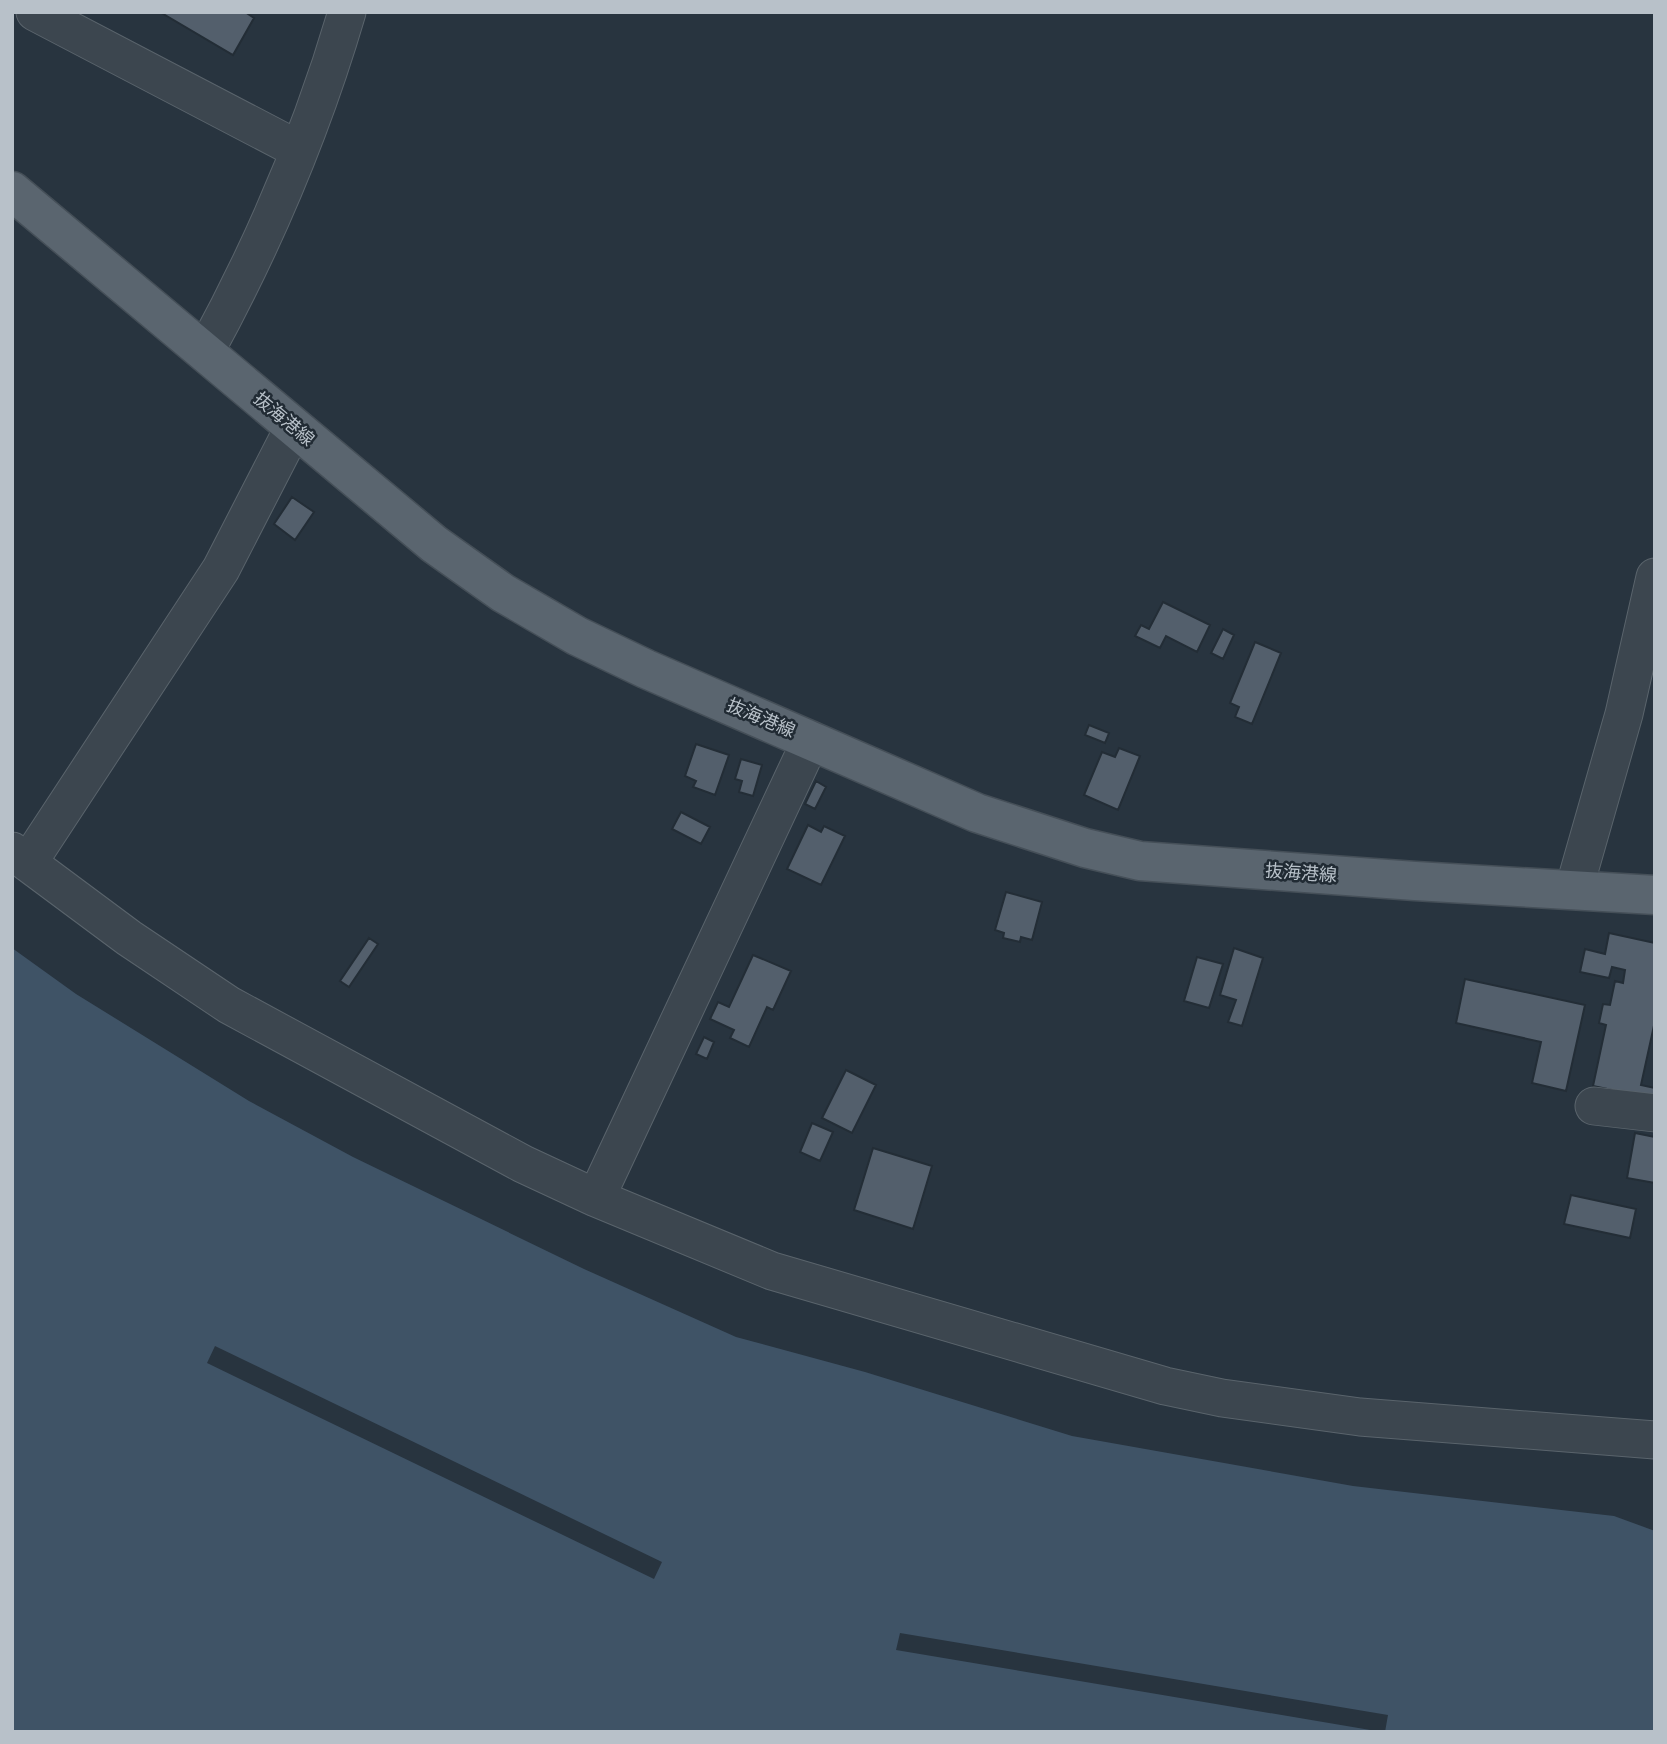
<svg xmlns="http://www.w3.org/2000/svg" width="1667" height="1744" font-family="Helvetica,'Noto Sans JP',sans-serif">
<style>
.water{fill:#3f5366}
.pier{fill:#28343f}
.building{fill:#535f6c;stroke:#232d36;stroke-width:2}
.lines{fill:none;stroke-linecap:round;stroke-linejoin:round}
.minor-casing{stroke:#5a646c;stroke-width:39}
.major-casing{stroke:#454f58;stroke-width:41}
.minor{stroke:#3c464f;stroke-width:37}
.major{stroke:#5a656f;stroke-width:38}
.labels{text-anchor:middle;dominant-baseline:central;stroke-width:5;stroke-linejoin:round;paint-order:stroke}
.street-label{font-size:18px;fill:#b8c1c9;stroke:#212b34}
</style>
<rect width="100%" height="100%" fill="#28343f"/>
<!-- water -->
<path class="water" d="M 12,948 L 76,994 L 249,1101 L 353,1157 L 584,1269 L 736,1337 L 865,1372 L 1072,1436 L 1353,1486 L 1614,1516 L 1655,1531 L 1655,1732 L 12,1732 Z"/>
<!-- pier -->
<path class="pier" d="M 215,1346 L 662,1562 L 654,1579 L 207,1363 Z
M 900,1633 L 1388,1715 L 1385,1732 L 1382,1732 L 896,1650 Z"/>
<!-- building -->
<path class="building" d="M 160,12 L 245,12 L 254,18 L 233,55 Z
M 292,497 L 314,512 L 295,540 L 274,524 Z
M 1163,602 L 1210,625 L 1197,652 L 1166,636 L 1160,648 L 1135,636 L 1141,625 L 1149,629 Z
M 1223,629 L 1234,635 L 1223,659 L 1211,653 Z
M 1255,642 L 1281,653 L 1252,724 L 1235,717 L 1239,707 L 1230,703 Z
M 1089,725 L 1109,733 L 1105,743 L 1085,735 Z
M 696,744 L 729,755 L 715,795 L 693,787 L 696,781 L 685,776 Z
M 1119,748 L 1140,756 L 1118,810 L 1084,795 L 1102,752 L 1115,757 Z
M 741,759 L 762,765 L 753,796 L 739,792 L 742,781 L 735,779 Z
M 816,781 L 826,787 L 815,809 L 805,804 Z
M 681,812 L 710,827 L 701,844 L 672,829 Z
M 808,825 L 821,832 L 824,826 L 845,836 L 821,885 L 787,869 Z
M 1006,892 L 1042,902 L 1032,940 L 1021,937 L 1020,942 L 1003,938 L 1004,933 L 995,930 Z
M 1609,933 L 1655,943 L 1655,1021 L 1641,1085 L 1655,1088 L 1655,1099 L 1593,1086 L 1606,1025 L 1599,1023 L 1603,1004 L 1610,1005 L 1615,981 L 1623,983 L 1625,970 L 1612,967 L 1609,978 L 1580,972 L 1585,949 L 1605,954 Z
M 369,938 L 378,944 L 349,987 L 340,981 Z
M 1234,948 L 1263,958 L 1242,1026 L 1228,1022 L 1236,1000 L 1220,995 Z
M 753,955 L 791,971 L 773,1010 L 767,1007 L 749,1047 L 730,1038 L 734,1030 L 710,1019 L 718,1002 L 729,1007 Z
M 1197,957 L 1223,964 L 1209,1008 L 1184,1001 Z
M 1465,979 L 1585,1005 L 1566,1091 L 1532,1083 L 1541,1042 L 1456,1023 Z
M 704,1037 L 714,1042 L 707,1059 L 696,1054 Z
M 846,1070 L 876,1085 L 852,1133 L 822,1118 Z
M 812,1123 L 833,1132 L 820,1161 L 800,1152 Z
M 1635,1133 L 1655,1137 L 1655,1183 L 1627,1178 Z
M 873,1148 L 932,1166 L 913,1229 L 854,1210 Z
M 1571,1195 L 1636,1209 L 1630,1238 L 1564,1224 Z"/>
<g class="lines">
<defs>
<path id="minor" d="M 35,12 L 299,150
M 205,352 C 264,244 312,131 347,12
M 12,851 L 129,938 L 229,1005 L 523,1164 L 596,1198 L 811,740
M 28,863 L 221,569 L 294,427
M 1574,889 L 1624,714 L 1655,577
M 1594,1106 L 1655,1113
M 596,1198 L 772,1271 L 1165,1386 L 1222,1398 L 1360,1417 L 1655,1440"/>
<path id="major" d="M 12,191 L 434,544 L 503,593 L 577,636 L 646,669 L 977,813 L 1085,848 L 1140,861 L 1415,881 L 1655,895"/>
</defs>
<!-- minor casing -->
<use href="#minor" class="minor-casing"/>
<!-- major casing -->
<use href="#major" class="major-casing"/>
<!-- minor -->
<use href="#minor" class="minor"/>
<!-- major -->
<use href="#major" class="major"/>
</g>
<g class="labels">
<!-- street labels -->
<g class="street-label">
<text transform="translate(284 419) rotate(40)">抜海港線</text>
<text transform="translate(761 718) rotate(23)">抜海港線</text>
<text transform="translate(1301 873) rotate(4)">抜海港線</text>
</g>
</g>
<!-- border -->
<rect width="1667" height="1744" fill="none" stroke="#b8c1c9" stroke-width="28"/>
</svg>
